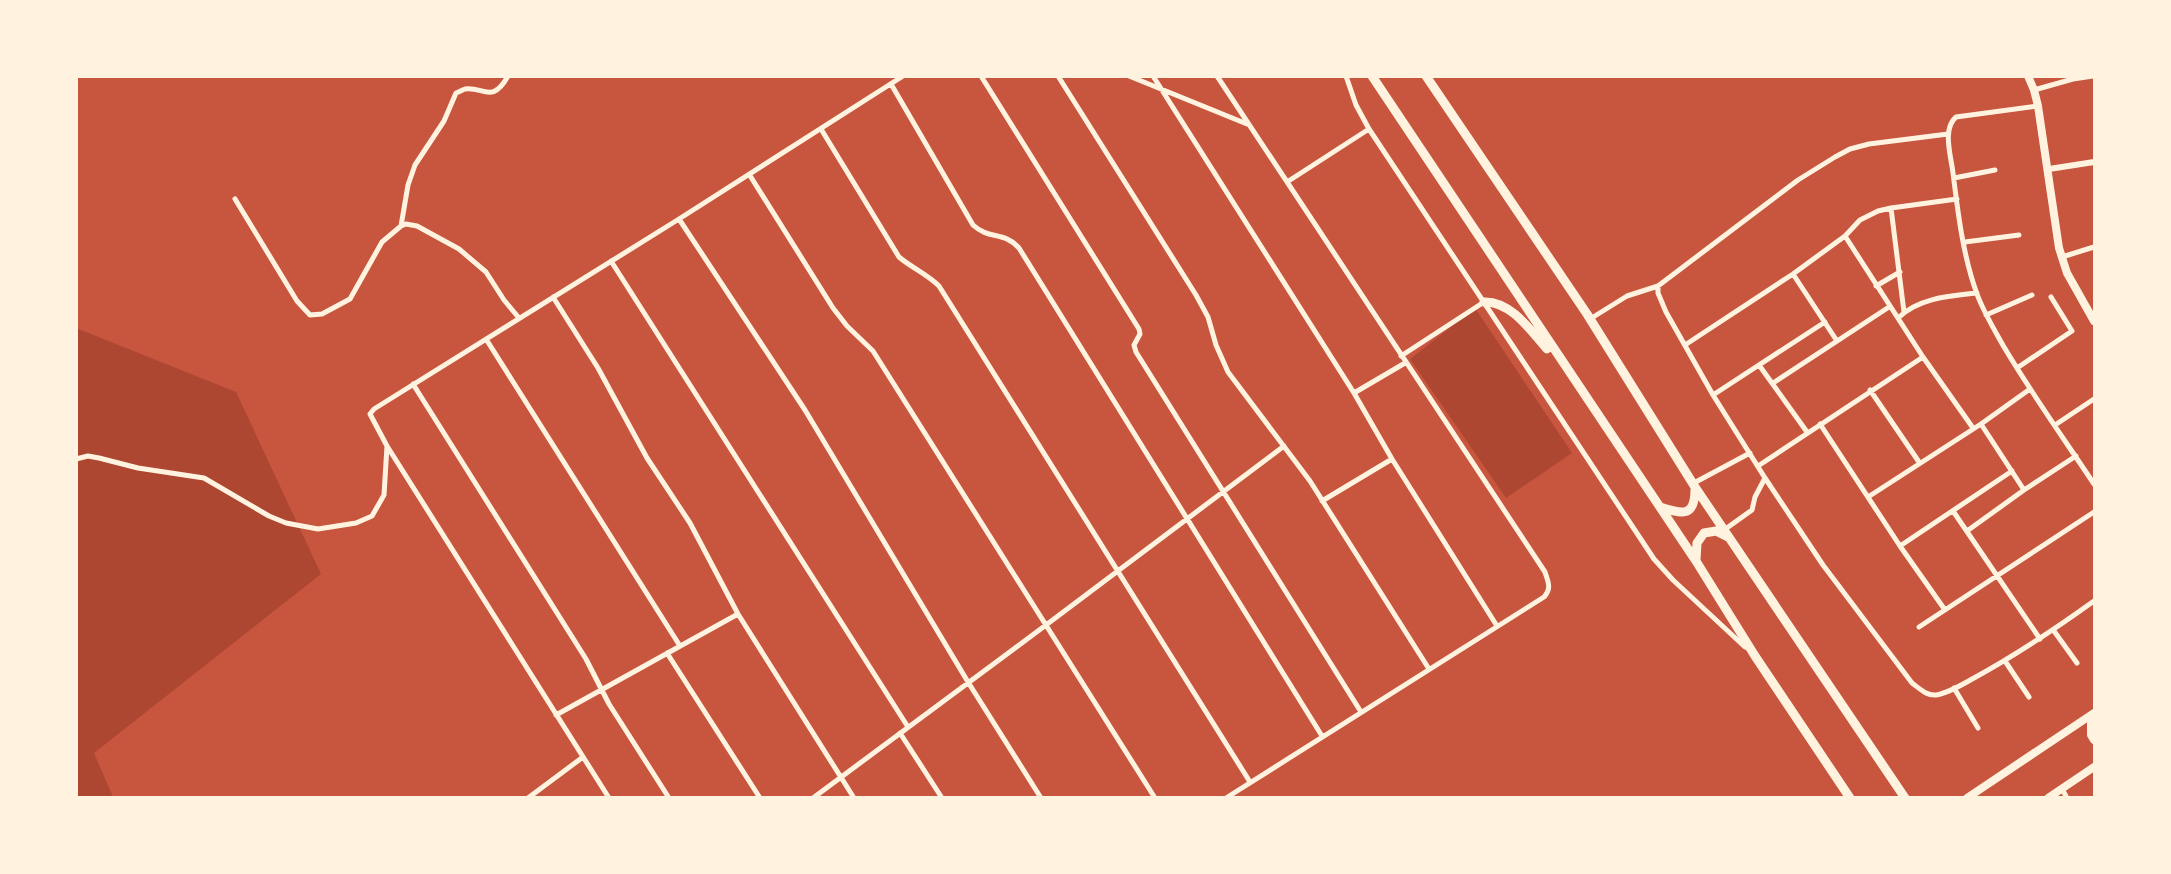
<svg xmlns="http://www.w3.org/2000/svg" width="2171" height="874" font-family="'Open Sans',sans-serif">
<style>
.green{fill:#ae4732}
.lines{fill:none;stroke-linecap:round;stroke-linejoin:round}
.minor{stroke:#fff3e0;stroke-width:5}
.tertiary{stroke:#fff3e0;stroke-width:6}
.secondary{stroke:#fff3e0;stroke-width:8}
.motorway{stroke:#fff3e0;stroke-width:9}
</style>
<rect width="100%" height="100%" fill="#c8553d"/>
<!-- green -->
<path class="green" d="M 1475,308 L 1572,453 L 1506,498 L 1410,359 Z
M 76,328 L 236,392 L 321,574 L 94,753 L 113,797 L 77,797 Z"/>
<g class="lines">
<!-- minor -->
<path class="minor" d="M 981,76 L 1139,329 L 1140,334 L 1134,345 L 1136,352 L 1361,712
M 1058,76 L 1196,295 L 1208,317 L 1216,345 L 1228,372 L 1310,481 L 1429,669
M 1129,76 L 1247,124
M 1153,76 L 1354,393 L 1392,459 L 1497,626
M 1217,76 L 1545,572 C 1548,582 1552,588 1544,597 L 1226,798
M 1346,76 L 1356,105 L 1369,129 L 1654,559 L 1673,580 L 1745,647
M 891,84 L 973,225 C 989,240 1004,231 1019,248 L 1322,736
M 2034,90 L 2073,79 L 2093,76
M 2038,106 L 1956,117 C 1942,129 1951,156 1953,173 C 1958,213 1963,256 1977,294 C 1984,313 1994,329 2004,347 C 2032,394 2064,439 2094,484
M 821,129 L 899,257 C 912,268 927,274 939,286 L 1250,782
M 749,174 L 833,308 L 847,326 L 873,351 L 1155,798
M 1954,178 L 1995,170
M 1287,182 L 1369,129
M 235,199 L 297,301 L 310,315 L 322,314 L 350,299 L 382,242 L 401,226 L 406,224 L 417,226 L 459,249 L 486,272 L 504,300 L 519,318
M 1891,208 L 1904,312
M 679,219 L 805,410 L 968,682 L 1041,798
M 401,226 L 408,185 L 415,165 L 444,121 L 456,93 C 459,92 462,90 465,89 C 483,86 492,105 508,76
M 1845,236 L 1923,357 L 1973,428
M 1965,242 L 2019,235
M 2062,257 L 2094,247
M 611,261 L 908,727
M 1793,274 L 1837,341
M 1658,286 L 1658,293 L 1666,312 L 1713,395 L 1765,478 L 1823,565 L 1912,683 C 1920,689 1927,696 1936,695 C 1949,693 1963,684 1974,678 C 2016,655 2055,629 2094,601
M 1876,286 L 1900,272
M 553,297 L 598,368 L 647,458 L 690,523 L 738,614 L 854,798
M 1986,315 L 2032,295
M 1898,318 C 1918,298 1949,296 1977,293
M 1590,319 L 1627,296 L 1658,286 L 1798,180 L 1835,157 L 1850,149 L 1869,144 L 1948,134
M 486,339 L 680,646
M 1685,345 L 1793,274 L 1845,236 L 1860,220 L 1878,211 L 1891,208 L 1957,199
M 1401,356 L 1484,302
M 1759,365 L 1807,432
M 2017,368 L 2072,331 L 2051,297
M 1773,383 L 1889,307
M 413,384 L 586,659 L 609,704 L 669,798
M 1870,390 L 1919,462
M 1354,393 L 1405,363
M 1713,395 L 1825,322
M 1820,424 L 1900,546 L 1945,610
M 1981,424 L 2024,490
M 2055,425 L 2094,399
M 76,459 L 88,456 L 99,458 L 138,468 L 204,478 L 269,516 L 286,523 L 318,529 L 356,523 L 372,516 L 384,495 L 387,446
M 1758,466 L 1923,357
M 1692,484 L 1750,453
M 1868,497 L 1981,424 L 2030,389
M 1322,501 L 1392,459
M 1953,511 L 2040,639
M 1724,530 L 1752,510 L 1755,497 L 1765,478
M 1967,531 L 2024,490 L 2076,456
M 1900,546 L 2012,471
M 1919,627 L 2094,512
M 2054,631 L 2077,663
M 667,653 L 760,798
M 2005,661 L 2029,697
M 1954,688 L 1978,728
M 556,715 L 738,614
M 900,733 L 942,798
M 2062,789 L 2067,798
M 528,798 L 583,757
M 609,798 L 387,446 L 370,414 L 374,409 L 679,219 L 903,76
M 813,798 L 1046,625 L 1284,446"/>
<!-- tertiary -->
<path class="tertiary" d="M 2049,169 L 2094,162"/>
<!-- secondary -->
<path class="secondary" d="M 2028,76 L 2034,90 L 2038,106 L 2059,248 L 2067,273 L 2094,321
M 2091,716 L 2091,735 L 2094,740
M 1967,798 L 2094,713
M 2048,798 L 2094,767"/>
<!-- motorway -->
<path class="motorway" d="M 1372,76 L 1696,561 L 1755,656 L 1850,798
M 1426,76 L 1587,314 L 1695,487 L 1905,798
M 1484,302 C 1511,301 1531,331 1547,349
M 1660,507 C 1682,514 1695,518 1695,489
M 1696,560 L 1697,543 L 1704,533 L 1716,531 L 1728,537"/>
</g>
<!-- border -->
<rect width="2171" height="874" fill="none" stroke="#fff3e0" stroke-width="156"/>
</svg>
